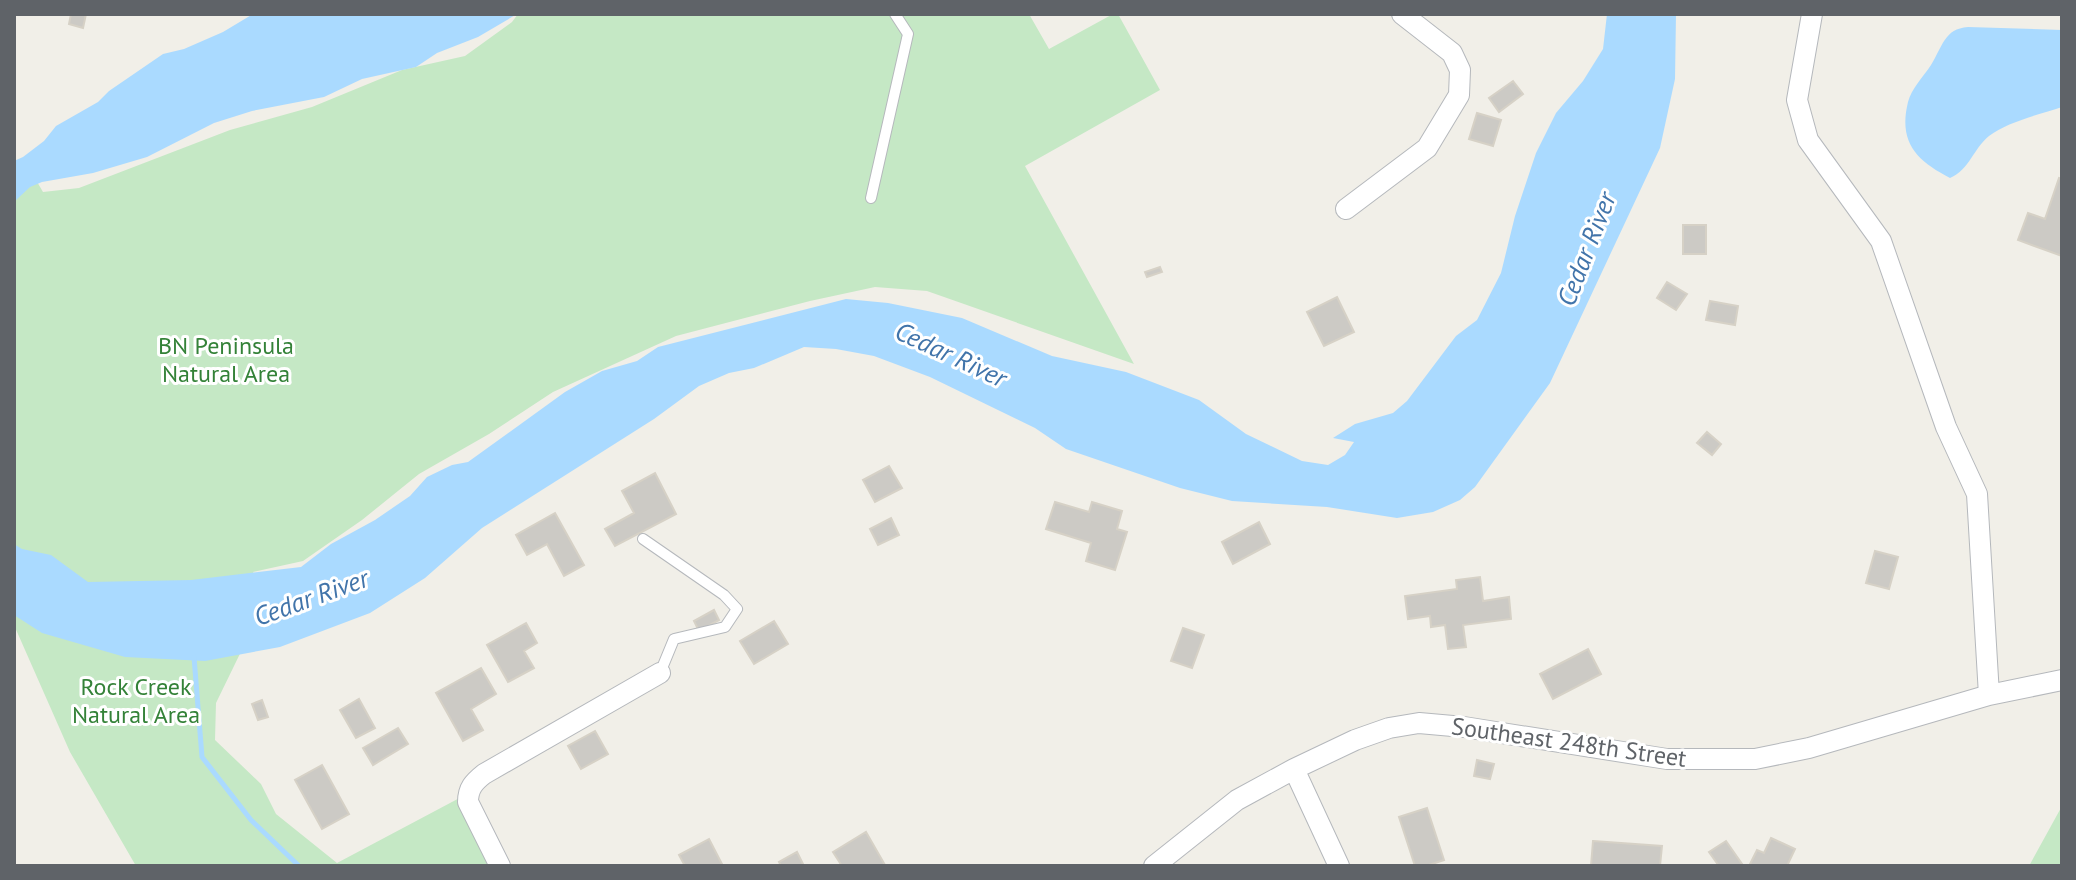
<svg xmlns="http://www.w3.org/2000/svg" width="2076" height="880" font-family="'PT Sans',sans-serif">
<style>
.green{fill:#c5e8c5}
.water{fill:#aadaff}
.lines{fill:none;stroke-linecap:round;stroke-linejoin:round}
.stream{stroke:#aadaff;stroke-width:5}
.building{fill:#cccac5;stroke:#d6d1c6;stroke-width:2}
.lane-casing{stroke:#b5b8bc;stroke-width:12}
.street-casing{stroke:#b5b8bc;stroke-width:22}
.lane{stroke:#fff;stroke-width:10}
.street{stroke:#fff;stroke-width:20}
.labels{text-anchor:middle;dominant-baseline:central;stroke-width:6;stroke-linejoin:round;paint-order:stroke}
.park-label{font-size:24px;fill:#348238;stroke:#fff}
.street-label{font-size:24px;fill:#5f6368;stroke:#fff}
.water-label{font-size:26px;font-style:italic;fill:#4174aa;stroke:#fff}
</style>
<rect width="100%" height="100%" fill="#f1efe8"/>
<!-- green -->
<path class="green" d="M 518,14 L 1029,14 L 1049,49 L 1113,14 L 1118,14 L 1160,90 L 1025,166 L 1134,364 L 927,291 L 875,287 L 810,301 L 676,336 L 553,392 L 489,434 L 419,474 L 362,520 L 303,561 L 253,572 L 267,598 L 216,703 L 215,740 L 261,784 L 276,814 L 337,863 L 467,794 L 507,866 L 136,866 L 70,752 L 14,625 L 14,172 L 29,168 L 43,192 L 79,188 L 230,130 L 312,107 L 402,70 L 465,56 L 512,22 Z
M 2062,806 L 2062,866 L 2029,866 Z"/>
<!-- water -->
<path class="water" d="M 253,14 L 517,14 L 478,37 L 437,53 L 416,67 L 362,79 L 324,97 L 252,111 L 214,123 L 147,157 L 93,173 L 42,182 L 30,187 L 14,202 L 14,161 L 23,157 L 44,141 L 56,126 L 98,102 L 109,91 L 163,54 L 184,49 L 223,32 Z
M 1607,14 L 1676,14 L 1675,79 L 1660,148 L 1550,383 L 1475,487 L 1460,500 L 1433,512 L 1397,518 L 1327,507 L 1232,501 L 1180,488 L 1066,449 L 1035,428 L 930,377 L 874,356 L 836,349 L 804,347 L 754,368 L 729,373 L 699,386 L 654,419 L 482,528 L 425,578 L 370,613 L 280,647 L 205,661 L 125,657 L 42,633 L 14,615 L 14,544 L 22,549 L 51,555 L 88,582 L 191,580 L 301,567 L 331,544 L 375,520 L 410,496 L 427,477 L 452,465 L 468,462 L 565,392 L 602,371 L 637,361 L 658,347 L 846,299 L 888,303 L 962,318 L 1052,356 L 1126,372 L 1199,400 L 1246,434 L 1302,461 L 1328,465 L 1345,455 L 1354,442 L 1333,438 L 1355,424 L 1393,413 L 1407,401 L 1456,336 L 1477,320 L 1501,273 L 1515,216 L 1536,153 L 1556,113 L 1583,81 L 1603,49 Z
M 1968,27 L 2062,30 L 2062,107 C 2041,114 2007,122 1989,136 C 1973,149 1970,169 1950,178 C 1917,161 1898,143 1908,102 C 1911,89 1924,76 1931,65 C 1943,46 1944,29 1968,27 Z"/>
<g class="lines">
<!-- stream -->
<path class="stream" d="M 194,657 L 202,757 L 251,820 L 299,866"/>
</g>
<!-- building -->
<path class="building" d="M 71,14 L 86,14 L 83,28 L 69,24 Z
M 1513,81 L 1523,94 L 1499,112 L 1489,98 Z
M 1477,113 L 1501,120 L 1493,146 L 1469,139 Z
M 2059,178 L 2062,179 L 2062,256 L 2018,240 L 2028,213 L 2045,219 Z
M 1683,225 L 1706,225 L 1706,254 L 1683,254 Z
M 1160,267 L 1162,272 L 1147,277 L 1145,272 Z
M 1667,282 L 1687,294 L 1676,310 L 1657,298 Z
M 1337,297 L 1354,332 L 1324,346 L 1307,312 Z
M 1710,301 L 1738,306 L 1735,325 L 1706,320 Z
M 1707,432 L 1721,444 L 1712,455 L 1697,443 Z
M 889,466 L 902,488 L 875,502 L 863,480 Z
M 655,473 L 676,514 L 615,546 L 605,529 L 634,513 L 622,491 Z
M 1055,502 L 1089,512 L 1092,502 L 1122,511 L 1117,529 L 1127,532 L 1115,570 L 1086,561 L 1091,543 L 1046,529 Z
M 555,513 L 584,565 L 564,576 L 547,544 L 527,555 L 516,535 Z
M 891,518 L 899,535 L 878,545 L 870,529 Z
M 1259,522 L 1270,544 L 1233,564 L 1222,542 Z
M 1875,551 L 1898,557 L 1889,589 L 1866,583 Z
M 1480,577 L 1483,601 L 1509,597 L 1511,619 L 1463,625 L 1466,647 L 1448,649 L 1445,625 L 1431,627 L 1430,616 L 1408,619 L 1405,596 L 1457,589 L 1456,580 Z
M 714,610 L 719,620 L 699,631 L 694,621 Z
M 774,621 L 788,644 L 754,664 L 740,641 Z
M 526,623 L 537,643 L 524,651 L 534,668 L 508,682 L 487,645 Z
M 1183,628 L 1204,635 L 1192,668 L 1171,661 Z
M 1588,649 L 1601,674 L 1553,699 L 1540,674 Z
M 481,668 L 496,694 L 471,709 L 483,730 L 463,741 L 436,693 Z
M 359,699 L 375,728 L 356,738 L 340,710 Z
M 262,700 L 268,717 L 258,720 L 252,704 Z
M 398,728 L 408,744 L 373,765 L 363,748 Z
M 595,731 L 608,754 L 581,769 L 568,746 Z
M 1477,760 L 1494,764 L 1490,779 L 1474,776 Z
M 322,765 L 349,814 L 322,829 L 295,780 Z
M 1427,808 L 1444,860 L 1426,866 L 1415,866 L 1399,817 Z
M 866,832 L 885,865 L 842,866 L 833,852 Z
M 1771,838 L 1795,849 L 1787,866 L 1749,866 L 1757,850 L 1764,853 Z
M 709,839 L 723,866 L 685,866 L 679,855 Z
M 1593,841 L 1662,846 L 1660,866 L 1591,866 Z
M 1726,841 L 1742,864 L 1740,866 L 1719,866 L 1709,852 Z
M 797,852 L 804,866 L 781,866 L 779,862 Z"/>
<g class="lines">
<defs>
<path id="lane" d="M 871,198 L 908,34 L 895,14
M 643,539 L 724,595 L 737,609 L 725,627 L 674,639 L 660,673"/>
<path id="street" d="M 1812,14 L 1797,100 L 1808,140 L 1881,241 L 1946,427 L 1977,494 L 1989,695
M 1346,209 L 1427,148 L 1459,95 L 1460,70 L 1452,53 L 1402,14
M 1294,769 L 1339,866
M 500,866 L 468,802 C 468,788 474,782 484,774 L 660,673
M 1154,866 L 1237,800 L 1294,769 L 1355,740 L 1389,728 L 1419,723 L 1464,727 L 1667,759 L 1755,759 L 1809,748 L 1989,695 L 2062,680"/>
</defs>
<!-- lane casing -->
<use href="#lane" class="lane-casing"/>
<!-- street casing -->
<use href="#street" class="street-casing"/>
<!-- lane -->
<use href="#lane" class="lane"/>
<!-- street -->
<use href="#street" class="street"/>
</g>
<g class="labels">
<!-- park labels -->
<g class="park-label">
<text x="226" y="345">BN Peninsula<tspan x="226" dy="28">Natural Area</tspan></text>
<text x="136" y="686">Rock Creek<tspan x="136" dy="28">Natural Area</tspan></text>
</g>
<!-- street labels -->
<g class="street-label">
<text transform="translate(1569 742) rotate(8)">Southeast 248th Street</text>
</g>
<!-- water labels -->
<g class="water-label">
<text transform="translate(1586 249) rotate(-69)">Cedar River</text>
<text transform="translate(951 354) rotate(25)">Cedar River</text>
<text transform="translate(311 597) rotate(-20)">Cedar River</text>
</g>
</g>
<!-- border -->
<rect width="2076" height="880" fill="none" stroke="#5f6368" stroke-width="32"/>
</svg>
